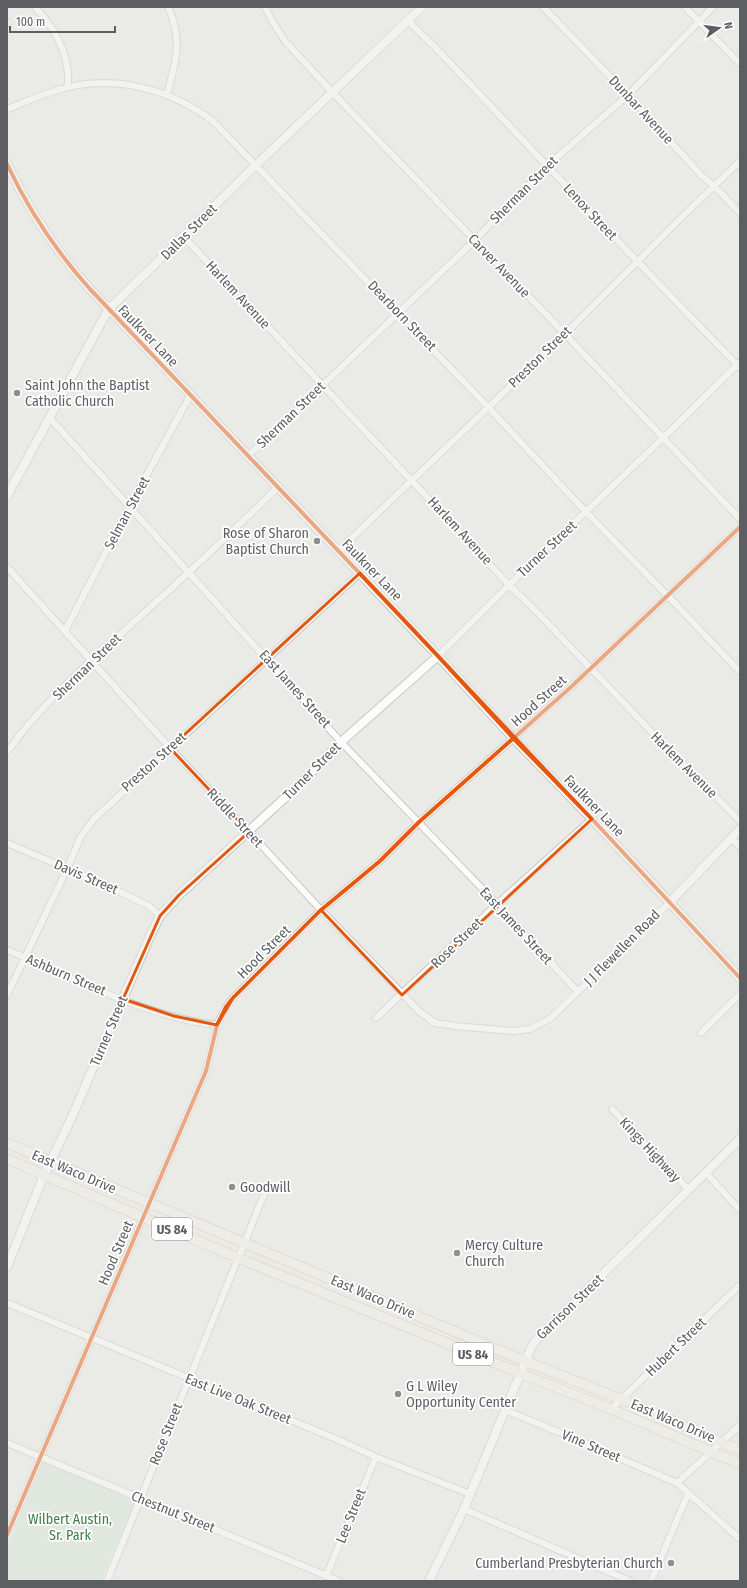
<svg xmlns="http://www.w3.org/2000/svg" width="747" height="1588" font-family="'Fira Sans Condensed',sans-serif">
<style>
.green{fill:#d5e5d4}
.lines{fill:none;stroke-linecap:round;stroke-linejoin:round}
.street-casing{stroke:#c8c8c7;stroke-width:8}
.secondary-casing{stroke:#c6c6c6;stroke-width:10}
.primary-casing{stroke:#d0cbb7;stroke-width:11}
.street{stroke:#fcfcfb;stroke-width:6}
.secondary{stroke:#fcfcfb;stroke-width:8}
.primary{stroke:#f1f0e8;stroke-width:9}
.cycleway-casing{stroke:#fff;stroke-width:6}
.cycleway{stroke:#e8590c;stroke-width:4}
.marked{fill:none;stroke:#e15910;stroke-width:3;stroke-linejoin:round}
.poi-dot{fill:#8e8f90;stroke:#fff;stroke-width:1.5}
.labels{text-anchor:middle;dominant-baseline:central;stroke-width:3.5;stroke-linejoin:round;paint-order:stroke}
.shield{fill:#fff;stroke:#8d8e91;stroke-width:1}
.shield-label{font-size:13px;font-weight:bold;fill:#5c5e62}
.street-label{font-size:14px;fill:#5c5e62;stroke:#fff}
.poi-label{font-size:14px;fill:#5c5e62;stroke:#fff;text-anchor:start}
.park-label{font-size:14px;fill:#3f7e47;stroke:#fff}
</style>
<rect width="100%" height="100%" fill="#eaeae6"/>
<!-- green -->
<path class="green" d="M 44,1460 L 136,1500 L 101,1581 L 7,1581 L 7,1548 Z"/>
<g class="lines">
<defs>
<path id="street" d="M 35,7 C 52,25 65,47 68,72 C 68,78 69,82 67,87
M 265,7 L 271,19 L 285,41 L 332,92 L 565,334 L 740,519
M 543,7 L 628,95 L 702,176 L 714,186 L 740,213
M 685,7 L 740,64
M 408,21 L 436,48 L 637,261 L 740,368
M 167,94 C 176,63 183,38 168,7
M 7,109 C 25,102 42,94 61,89 C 114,74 170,89 213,121 L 488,407 L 586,512 L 667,595 L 740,672
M 184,237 L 509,585 L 536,611 L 665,746 L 740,821
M 49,417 L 341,742 L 497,904 L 578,992
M 248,456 L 475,240 L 547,166 L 628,95 L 713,7
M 338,551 L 565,334 L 680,219 L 740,161
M 7,567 L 170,748 L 249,832 L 321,910 L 420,1012 L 435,1023 L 455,1026 L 514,1031 L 530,1029 L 551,1018 L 670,902
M 65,631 L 129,507 L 190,396
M 438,656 L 509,585 L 663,438 L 739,363
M 7,752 C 44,700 98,655 145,612 C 190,572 234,530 278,487
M 731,838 L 740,847
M 7,843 L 112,888 L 149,906 L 160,916
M 7,950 C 71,977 148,1018 217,1025
M 7,995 L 67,869 L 81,836 L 94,819 L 360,573
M 376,1018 L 497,904 L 592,819
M 701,1033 L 740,994
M 612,1109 L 689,1190
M 706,1173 L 740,1210
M 7,1303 L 334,1438 L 376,1457 L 470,1494
M 611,1409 L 740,1285
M 505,1410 L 573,1438 L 677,1483 L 740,1539
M 7,1443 L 339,1581
M 677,1483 L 740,1425
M 464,1509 L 630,1581
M 7,1535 L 206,1071 L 217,1025 L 226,1007 L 233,998 L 321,910 L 380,861 L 419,822 L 571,687 L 740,527
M 326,1576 L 376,1457
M 107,1581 L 265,1192
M 651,1581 L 688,1494"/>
<path id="secondary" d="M 7,164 C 28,209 56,251 89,288 L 438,656 L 514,739 L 592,819 L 740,978
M 7,496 L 108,310 L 256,165 L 422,7
M 670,902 L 740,829
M 7,1267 L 44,1175 L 71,1119 L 150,936 L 160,916 L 179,895 L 301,783 L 341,742 L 438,656
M 429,1581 L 464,1509 L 531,1348 L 535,1341 L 740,1139"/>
<path id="primary" d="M 7,1143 L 525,1361 L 621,1399 L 740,1450
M 7,1159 L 238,1258 L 520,1373 L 611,1409 L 740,1464"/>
</defs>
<!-- street casing -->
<use href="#street" class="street-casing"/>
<!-- secondary casing -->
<use href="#secondary" class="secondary-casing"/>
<!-- primary casing -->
<use href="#primary" class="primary-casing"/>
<!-- street -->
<use href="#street" class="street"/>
<!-- secondary -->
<use href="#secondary" class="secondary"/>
<!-- primary -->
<use href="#primary" class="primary"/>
<defs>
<path id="cycleway" d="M 7,164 C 28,209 56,251 89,288 L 438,656 L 514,739 L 592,819 L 740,978
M 7,1535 L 206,1071 L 217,1025 L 226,1007 L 233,998 L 321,910 L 380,861 L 419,822 L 571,687 L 740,527"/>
</defs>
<!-- cycleway casing -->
<use href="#cycleway" class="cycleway-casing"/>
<!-- cycleway -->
<use href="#cycleway" class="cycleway"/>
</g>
<!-- marked area -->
<path d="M0 0H747V1588H0ZM 360,573 L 592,819 L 402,995 L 321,910 L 233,998 L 217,1025 L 174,1016 L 123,999 L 160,916 L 179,895 L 249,832 L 170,748 Z" fill="#eaeae6" fill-opacity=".55" fill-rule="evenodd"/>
<path class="marked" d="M 360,573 L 592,819 L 402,995 L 321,910 L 233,998 L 217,1025 L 174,1016 L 123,999 L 160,916 L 179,895 L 249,832 L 170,748 Z"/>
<!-- markers -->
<g class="poi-dot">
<circle cx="17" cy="393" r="4"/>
<circle cx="317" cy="541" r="4"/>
<circle cx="232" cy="1187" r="4"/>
<circle cx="457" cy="1253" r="4"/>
<circle cx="398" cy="1394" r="4"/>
<circle cx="671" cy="1563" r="4"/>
</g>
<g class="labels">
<!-- shield labels -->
<g class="shield">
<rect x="152" y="1218" width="40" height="22" rx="3"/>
<rect x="453" y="1343" width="40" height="22" rx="3"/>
</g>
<g class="shield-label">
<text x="172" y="1229">US 84</text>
<text x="473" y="1354">US 84</text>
</g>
<!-- street labels -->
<g class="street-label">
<text transform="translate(641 110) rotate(47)">Dunbar Avenue</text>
<text transform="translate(524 190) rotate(-45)">Sherman Street</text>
<text transform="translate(590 212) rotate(47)">Lenox Street</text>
<text transform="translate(189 232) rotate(-45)">Dallas Street</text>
<text transform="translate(499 266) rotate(46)">Carver Avenue</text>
<text transform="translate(238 295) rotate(47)">Harlem Avenue</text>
<text transform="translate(402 316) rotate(46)">Dearborn Street</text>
<text transform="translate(148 336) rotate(46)">Faulkner Lane</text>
<text transform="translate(540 357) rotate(-44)">Preston Street</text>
<text transform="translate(291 415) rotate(-44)">Sherman Street</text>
<text transform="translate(127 513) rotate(-62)">Selman Street</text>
<text transform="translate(460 531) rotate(47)">Harlem Avenue</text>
<text transform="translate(547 549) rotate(-43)">Turner Street</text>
<text transform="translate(372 570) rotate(46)">Faulkner Lane</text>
<text transform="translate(87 667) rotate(-44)">Sherman Street</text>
<text transform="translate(295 689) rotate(48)">East James Street</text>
<text transform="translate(539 701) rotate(-42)">Hood Street</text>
<text transform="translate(154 762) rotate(-42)">Preston Street</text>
<text transform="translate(684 765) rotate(45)">Harlem Avenue</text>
<text transform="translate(312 771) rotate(-45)">Turner Street</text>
<text transform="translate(594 806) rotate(46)">Faulkner Lane</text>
<text transform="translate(235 818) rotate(47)">Riddle Street</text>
<text transform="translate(86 877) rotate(23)">Davis Street</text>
<text transform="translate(516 926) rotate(47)">East James Street</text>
<text transform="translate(457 943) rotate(-44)">Rose Street</text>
<text transform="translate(622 948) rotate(-45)">J J Flewellen Road</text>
<text transform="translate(264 952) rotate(-45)">Hood Street</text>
<text transform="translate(66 975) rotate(23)">Ashburn Street</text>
<text transform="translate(109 1031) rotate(-67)">Turner Street</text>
<text transform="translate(650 1150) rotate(47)">Kings Highway</text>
<text transform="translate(74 1172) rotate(23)">East Waco Drive</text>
<text transform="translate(116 1253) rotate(-67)">Hood Street</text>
<text transform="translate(373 1297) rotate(23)">East Waco Drive</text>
<text transform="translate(570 1307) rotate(-44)">Garrison Street</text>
<text transform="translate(676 1347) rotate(-44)">Hubert Street</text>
<text transform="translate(238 1399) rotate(22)">East Live Oak Street</text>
<text transform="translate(673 1421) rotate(23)">East Waco Drive</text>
<text transform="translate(166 1434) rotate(-68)">Rose Street</text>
<text transform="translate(591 1446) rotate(23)">Vine Street</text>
<text transform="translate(173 1512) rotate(22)">Chestnut Street</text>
<text transform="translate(351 1516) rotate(-68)">Lee Street</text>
</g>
<!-- poi labels -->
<g class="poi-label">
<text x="25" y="385">Saint John the Baptist<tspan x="25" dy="16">Catholic Church</tspan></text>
<text x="309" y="533" text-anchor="end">Rose of Sharon<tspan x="309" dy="16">Baptist Church</tspan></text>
<text x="240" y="1187">Goodwill</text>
<text x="465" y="1245">Mercy Culture<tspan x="465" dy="16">Church</tspan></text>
<text x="406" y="1386">G L Wiley<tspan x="406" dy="16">Opportunity Center</tspan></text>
<text x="663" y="1563" text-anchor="end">Cumberland Presbyterian Church</text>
</g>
<!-- park labels -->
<g class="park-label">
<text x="70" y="1519">Wilbert Austin,<tspan x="70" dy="16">Sr. Park</tspan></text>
</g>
</g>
<!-- border -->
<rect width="747" height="1588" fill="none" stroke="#5c5e62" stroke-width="16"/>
<!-- north arrow -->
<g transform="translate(719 28) rotate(76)" stroke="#ffffff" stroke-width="3" paint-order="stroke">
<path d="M0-3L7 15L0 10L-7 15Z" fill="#5c5e62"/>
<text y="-6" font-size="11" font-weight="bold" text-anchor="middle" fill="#5c5e62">N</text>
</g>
<!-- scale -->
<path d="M10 26v6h105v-6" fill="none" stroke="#5c5e62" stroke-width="2"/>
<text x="16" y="26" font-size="12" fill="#5c5e62" stroke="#ffffff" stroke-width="3" paint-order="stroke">100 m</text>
</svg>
